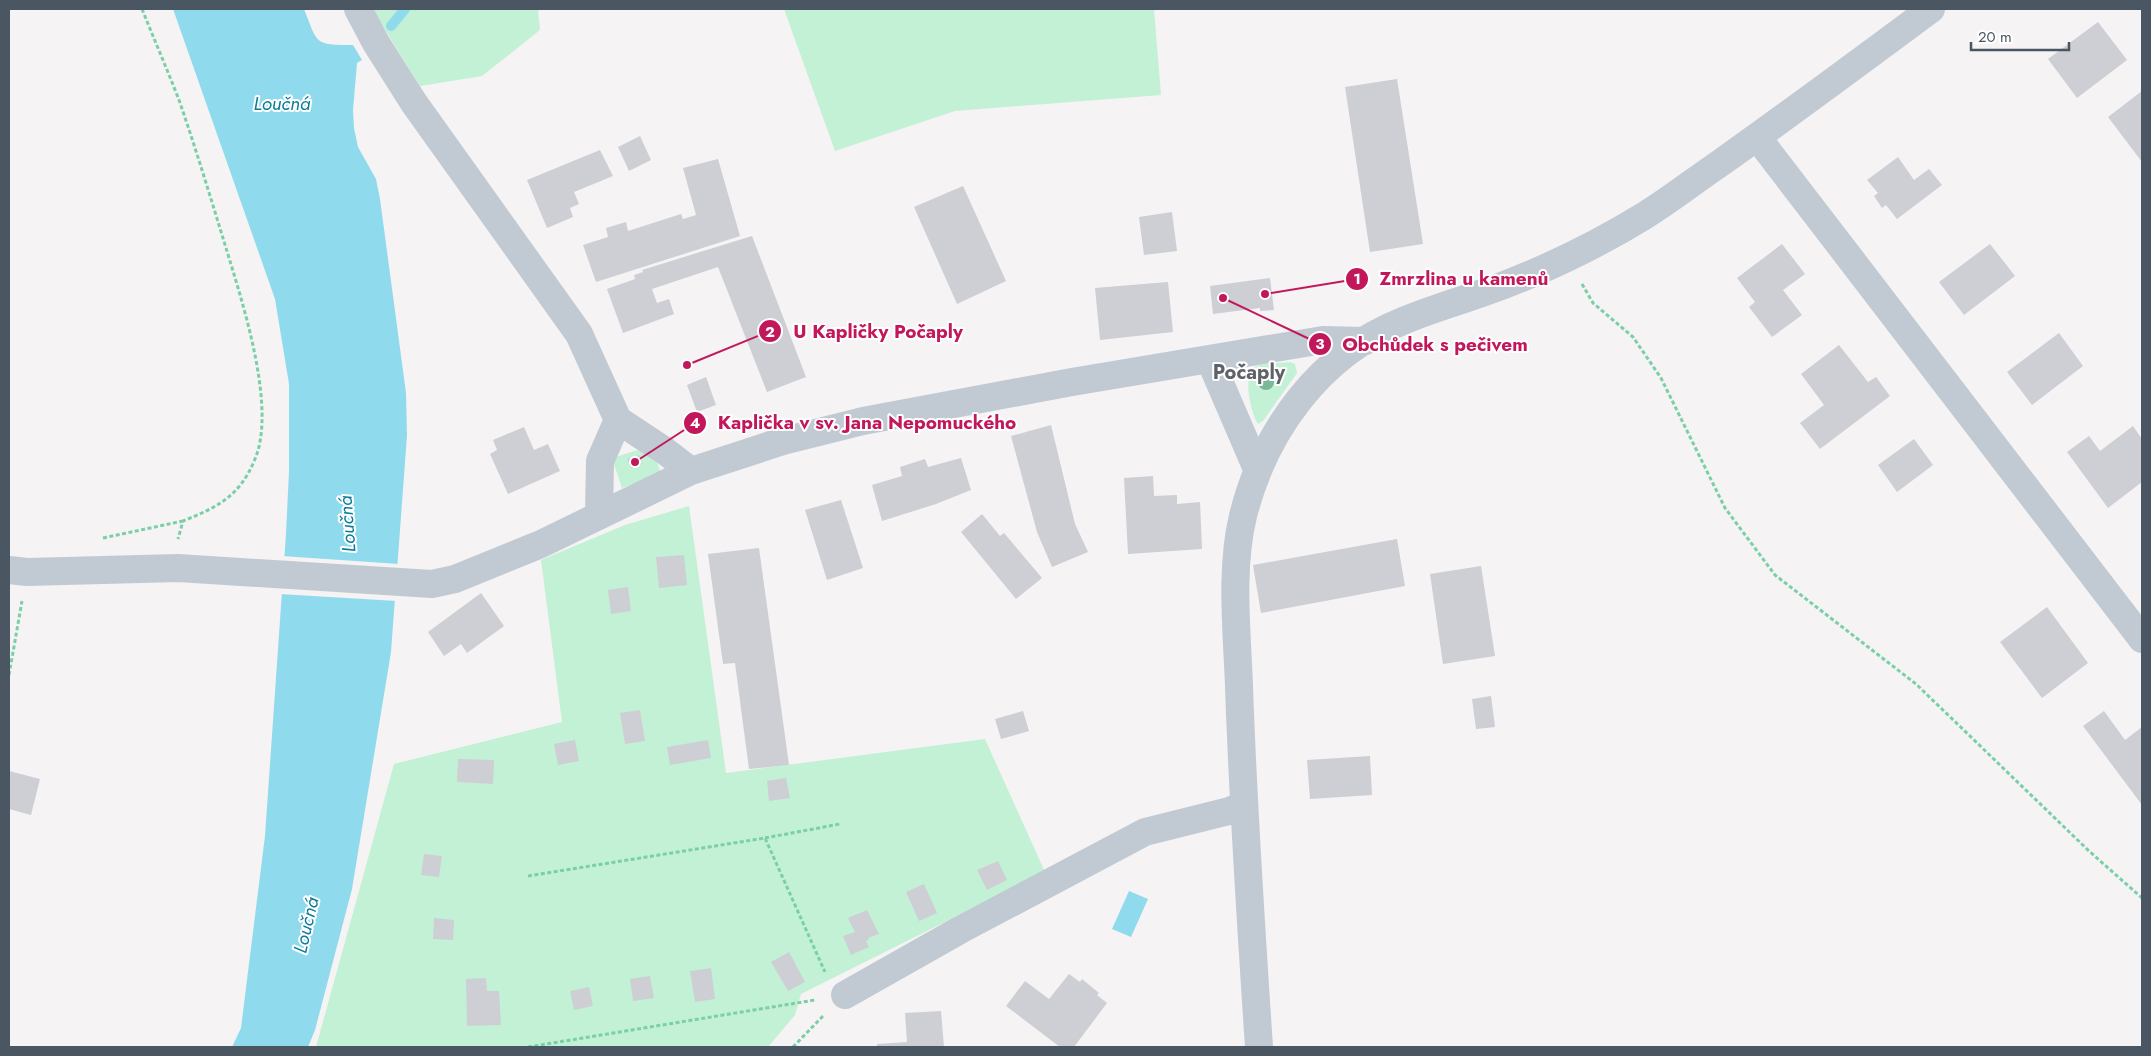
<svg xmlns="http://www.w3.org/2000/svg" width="2151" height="1056" font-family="Jost,sans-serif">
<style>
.green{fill:#c3f1d5}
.water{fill:#90daee}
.pier{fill:#f5f3f3}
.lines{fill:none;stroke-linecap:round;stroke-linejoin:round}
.stream{stroke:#90daee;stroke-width:10}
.building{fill:#cdcfd5}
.path{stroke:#7ad0a6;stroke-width:3;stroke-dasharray:4 2.5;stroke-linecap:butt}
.minor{stroke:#c1cad2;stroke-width:28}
.tree{fill:#7bb799}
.labels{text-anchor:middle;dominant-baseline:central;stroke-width:4;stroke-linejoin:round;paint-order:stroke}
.water-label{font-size:19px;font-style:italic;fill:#0c7c9b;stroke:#fff}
.quarter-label{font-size:20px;font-weight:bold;fill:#5f6368;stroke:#fff}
.leader{fill:none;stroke:#c2185b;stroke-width:2}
.callout-dot{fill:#c2185b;stroke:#fff;stroke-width:2}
.mark-label{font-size:15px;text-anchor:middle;font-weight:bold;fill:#fff}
.callout-label{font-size:19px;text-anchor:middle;font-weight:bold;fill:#c2185b;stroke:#fff;stroke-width:4;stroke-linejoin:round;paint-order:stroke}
</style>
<rect width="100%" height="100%" fill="#f5f3f3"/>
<!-- green -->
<path class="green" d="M 372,9 L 538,9 L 540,30 L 482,76 L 420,86 Z
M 784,9 L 1154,9 L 1161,95 L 955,111 L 835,151 Z
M 1291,362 L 1295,364 L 1297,373 L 1263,421 L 1258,424 C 1251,414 1243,377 1253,368 C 1258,363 1283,363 1291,362 Z
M 641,449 L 655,456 L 661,473 L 622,488 L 612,458 Z
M 689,506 L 726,773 L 985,739 L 1045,872 L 801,994 L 795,1015 L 768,1047 L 316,1047 L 394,764 L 562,722 L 541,560 L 625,525 Z"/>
<!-- water -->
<path class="water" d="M 173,9 L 304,9 C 318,44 314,45 353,45 L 362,60 L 357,63 L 353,110 L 354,128 L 358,147 L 376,179 L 380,199 L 406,393 L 407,435 L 391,652 L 352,889 L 315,1030 L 308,1047 L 232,1047 L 241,1028 L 265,836 L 286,534 L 289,471 L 289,384 L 275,299 Z
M 1129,891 L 1148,899 L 1131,937 L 1112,929 Z"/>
<!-- pier -->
<path class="pier" d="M 282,556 L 399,564 L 397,601 L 279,594 Z"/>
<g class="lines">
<!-- stream -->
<path class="stream" d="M 391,26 L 405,9"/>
</g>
<!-- building -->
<path class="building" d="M 2098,22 L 2127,60 L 2077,98 L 2048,59 Z
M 1397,79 L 1423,244 L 1370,252 L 1345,87 Z
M 2142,91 L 2142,162 L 2108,117 Z
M 640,136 L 651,160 L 629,171 L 618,147 Z
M 600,150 L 613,176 L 574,192 L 579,204 L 570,208 L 573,217 L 547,228 L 527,180 Z
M 1898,157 L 1914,180 L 1929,169 L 1942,185 L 1897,219 L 1886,205 L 1882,208 L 1874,196 L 1878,193 L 1867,180 Z
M 718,159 L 740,236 L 596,282 L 583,245 L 608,237 L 606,228 L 626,222 L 628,231 L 681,214 L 683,219 L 696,215 L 683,168 Z
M 963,186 L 1006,281 L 957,304 L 914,207 Z
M 1172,212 L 1177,251 L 1144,255 L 1139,217 Z
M 752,236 L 806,377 L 767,392 L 718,267 L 652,289 L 657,303 L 669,299 L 674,314 L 623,333 L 607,289 L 635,279 L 634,275 L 643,272 L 642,270 Z
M 1782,244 L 1805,274 L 1783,290 L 1802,315 L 1772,337 L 1749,307 L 1755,302 L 1737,278 Z
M 1990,244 L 2015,276 L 1964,315 L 1939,282 Z
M 1270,278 L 1274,310 L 1260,311 L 1260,308 L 1213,314 L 1210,286 Z
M 1168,282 L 1173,332 L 1100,340 L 1095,288 Z
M 2059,333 L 2083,366 L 2032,405 L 2007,372 Z
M 1839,345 L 1868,382 L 1876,377 L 1890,396 L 1820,449 L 1800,423 L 1824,405 L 1801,374 Z
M 706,377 L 716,405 L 697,412 L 687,385 Z
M 1051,425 L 1075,524 L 1088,552 L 1052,567 L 1037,532 L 1011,436 Z
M 2133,426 L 2142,439 L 2142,482 L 2108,508 L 2067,452 L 2089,436 L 2100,451 Z
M 524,427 L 534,450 L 548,444 L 560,471 L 508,494 L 490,454 L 497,450 L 493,440 Z
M 1914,439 L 1933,465 L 1897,492 L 1878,465 Z
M 639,455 L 642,464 L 631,468 L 627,459 Z
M 961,458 L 971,490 L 936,504 L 882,521 L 872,485 L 902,476 L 900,467 L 925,459 L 928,467 Z
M 1153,476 L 1154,496 L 1177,495 L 1177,504 L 1200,502 L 1202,549 L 1128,554 L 1124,478 Z
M 841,500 L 863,568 L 827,580 L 805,510 Z
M 982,514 L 1000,536 L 1004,533 L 1042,578 L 1016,599 L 961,532 Z
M 1397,539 L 1405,586 L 1261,613 L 1253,565 Z
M 759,548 L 789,765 L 749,769 L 735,663 L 723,664 L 708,554 Z
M 684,555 L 687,585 L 659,588 L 656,557 Z
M 1481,566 L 1495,656 L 1443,664 L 1430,574 Z
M 628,587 L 631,611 L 611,614 L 608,590 Z
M 481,593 L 504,626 L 467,653 L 461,644 L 444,656 L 428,632 Z
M 2047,607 L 2088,663 L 2042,698 L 2000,642 Z
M 1491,696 L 1495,727 L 1476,729 L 1472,699 Z
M 640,710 L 645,741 L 625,744 L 620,713 Z
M 1023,711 L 1029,731 L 1001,739 L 995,719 Z
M 2104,711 L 2125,740 L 2142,727 L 2142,805 L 2083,726 Z
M 575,740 L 579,761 L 558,765 L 554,744 Z
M 708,740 L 711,758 L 670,765 L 667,747 Z
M 1370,756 L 1372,795 L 1310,799 L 1307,760 Z
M 458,759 L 494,760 L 493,784 L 457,782 Z
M 9,771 L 40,779 L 31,815 L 9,809 Z
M 786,778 L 790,798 L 769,801 L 767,781 Z
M 424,854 L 442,856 L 439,877 L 421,875 Z
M 998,861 L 1007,880 L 987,890 L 977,870 Z
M 924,884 L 937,913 L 919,921 L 906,892 Z
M 867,910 L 879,934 L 868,938 L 869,940 L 866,941 L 869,947 L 851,955 L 843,936 L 855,932 L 848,918 Z
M 434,918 L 454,920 L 453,940 L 433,939 Z
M 789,952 L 805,982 L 788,991 L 771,962 Z
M 711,968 L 715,999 L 695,1002 L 690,971 Z
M 1069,974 L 1080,982 L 1082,979 L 1099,993 L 1097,995 L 1107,1003 L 1074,1047 L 1060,1047 L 1006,1006 L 1025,981 L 1049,999 Z
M 650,976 L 654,998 L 633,1001 L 630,979 Z
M 486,978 L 487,991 L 499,991 L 501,1025 L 467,1026 L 466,979 Z
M 589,987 L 593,1006 L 574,1010 L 570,991 Z
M 941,1011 L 944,1047 L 877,1047 L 877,1044 L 907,1042 L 905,1013 Z"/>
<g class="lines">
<!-- path -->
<path class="path" d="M 142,9 C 154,39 167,69 179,100 C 196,149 211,199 226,248 C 242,301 277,407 255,459 C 240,496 218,507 183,521 L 178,539
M 1582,284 L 1593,303 L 1633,337 L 1661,378 L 1725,508 L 1775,575 L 1916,684 L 2089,851 L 2142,898
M 103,538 L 183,521
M 9,675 L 22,601
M 765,838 L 840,824
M 528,876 L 765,838 L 825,972
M 528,1047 L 815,1000
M 793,1047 L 824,1015"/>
<!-- minor -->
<path class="minor" d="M 358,9 L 376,43 L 414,103 L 579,334 L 618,420 L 665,451 L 691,471
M 1757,137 L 2142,639
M 1210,360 L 1257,469
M 599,515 L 600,461 L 618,420
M 9,570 L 27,572 L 178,568 L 432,584 L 455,579 L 541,544 L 691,471 L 783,441 L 863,421 L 1072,382 L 1323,340 L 1365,341
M 845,995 L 960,930 L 1145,832 L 1229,811 L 1243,805
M 1259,1047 C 1251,927 1243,806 1239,686 C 1237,632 1230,569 1243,516 C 1264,431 1320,354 1403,321 C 1436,307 1471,298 1504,285 C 1551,267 1600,243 1644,216 C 1670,200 1694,181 1719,164 C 1791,113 1861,61 1931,9"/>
</g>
<!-- trees -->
<circle class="tree" cx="1266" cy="382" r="8"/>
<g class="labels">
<!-- water labels -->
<g class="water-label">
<text x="282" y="103">Loučná</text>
<text transform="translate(347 524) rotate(-94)">Loučná</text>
<text transform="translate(306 925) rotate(-77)">Loučná</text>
</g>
<!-- quarter labels -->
<g class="quarter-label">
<text x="1249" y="372">Počaply</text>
</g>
</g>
<!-- callouts -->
<path class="leader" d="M1265 294L1357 279M687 365L770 331M1223 298L1320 344M635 462L695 423"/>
<g class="callout-dot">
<circle cx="1265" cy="294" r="5"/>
<circle cx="687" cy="365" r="5"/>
<circle cx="1223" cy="298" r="5"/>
<circle cx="635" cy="462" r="5"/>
<circle cx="1357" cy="279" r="12"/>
<circle cx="770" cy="331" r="12"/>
<circle cx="1320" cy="344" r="12"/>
<circle cx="695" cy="423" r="12"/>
</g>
<g class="mark-label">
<text x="1357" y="284">1</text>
<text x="770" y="337">2</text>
<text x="1320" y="349">3</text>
<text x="695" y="428">4</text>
</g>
<g class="callout-label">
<text x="1464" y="285">Zmrzlina u kamenů</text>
<text x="878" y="338">U Kapličky Počaply</text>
<text x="1435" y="351">Obchůdek s pečivem</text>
<text x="867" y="429">Kaplička v sv. Jana Nepomuckého</text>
</g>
<!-- border -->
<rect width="2151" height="1056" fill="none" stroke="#4a5661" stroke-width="20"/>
<!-- scale -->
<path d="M1971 42v8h98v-8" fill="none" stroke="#4a5661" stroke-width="2.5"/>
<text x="1978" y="42" font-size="15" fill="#4a5661" stroke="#ffffff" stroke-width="4" paint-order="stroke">20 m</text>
</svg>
